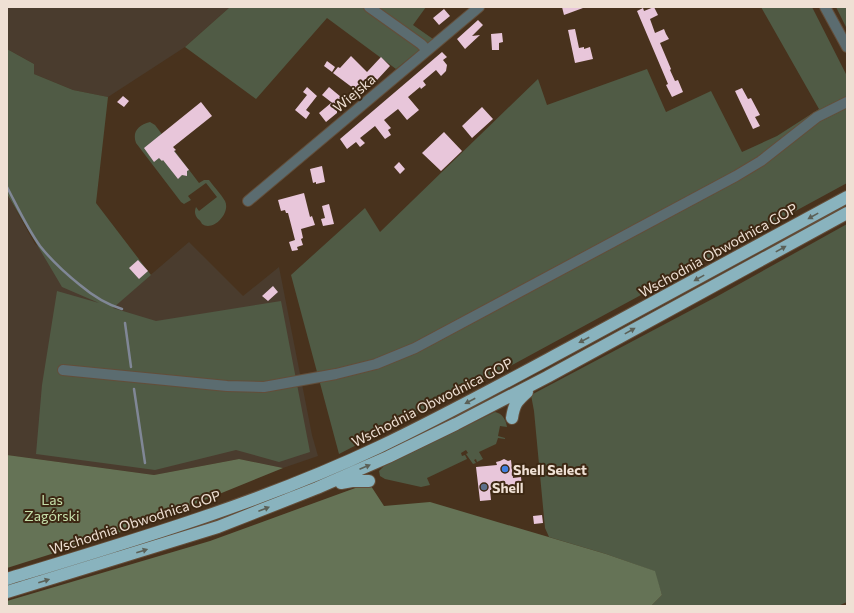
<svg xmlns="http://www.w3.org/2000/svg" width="854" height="613" font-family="Commissioner,sans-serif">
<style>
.industrial{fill:#4a3c2e}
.green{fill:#505b45}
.forest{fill:#657356}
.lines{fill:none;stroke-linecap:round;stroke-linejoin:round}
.stream{stroke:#808796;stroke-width:2.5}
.building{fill:#e8c6da}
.minor-casing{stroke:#634e3a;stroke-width:12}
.highway-casing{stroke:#634e3a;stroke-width:14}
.minor{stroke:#5b6c70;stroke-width:10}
.highway{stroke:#89b3be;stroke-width:12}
.oneway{fill:#5b6057}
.shop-dot{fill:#3f7fe0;stroke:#3d2813;stroke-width:1.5}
.service-dot{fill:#5c6f8a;stroke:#3d2813;stroke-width:1.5}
.labels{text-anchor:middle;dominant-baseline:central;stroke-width:4;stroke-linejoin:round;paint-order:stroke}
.street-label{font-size:14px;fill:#efe0d4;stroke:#3d2813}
.poi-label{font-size:14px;font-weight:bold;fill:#efe0d4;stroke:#3d2813;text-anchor:start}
.park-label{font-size:14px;fill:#c6e0ab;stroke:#3d2813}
</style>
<rect width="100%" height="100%" fill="#48321d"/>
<!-- industrial -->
<path class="industrial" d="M 7,7 L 230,7 L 185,47 L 108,97 L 73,90 L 34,74 L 34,64 L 7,49 Z
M 7,194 L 35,244 L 112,308 L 189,242 L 243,296 L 279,267 L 312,435 L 318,456 L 283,468 L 239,459 L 154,475 L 7,455 Z"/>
<!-- green -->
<path class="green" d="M 230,7 L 426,7 L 413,25 L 433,39 L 396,69 L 327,18 L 256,99 L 185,47 Z
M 761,7 L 812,7 L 847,76 L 847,183 L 514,364 L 339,454 L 291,275 L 365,208 L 380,232 L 538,79 L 547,105 L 647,69 L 666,112 L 711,91 L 742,152 L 777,136 L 819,109 Z
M 836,7 L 847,7 L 847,29 Z
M 7,49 L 34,64 L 34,74 L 73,90 L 108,97 L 96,203 L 151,275 L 113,308 L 156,321 L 281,301 L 310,452 L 279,462 L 236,450 L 155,470 L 36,454 L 42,385 L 57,291 L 99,303 L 62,287 L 7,194 Z
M 150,122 L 155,125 L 199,183 L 204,180 L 209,180 C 214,187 221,194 225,201 C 231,213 213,232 202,224 C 201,222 200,220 198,219 C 195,215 194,212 196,207 L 199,211 L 217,197 L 206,183 L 188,196 L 191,200 L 184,204 L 181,202 L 136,143 C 132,132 138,125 150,122 Z
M 847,224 L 847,602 L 838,606 L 651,606 L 662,595 L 654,571 L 606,554 L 549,537 L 545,528 L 534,411 L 531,395 L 716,297 Z
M 495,412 C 502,413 506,420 507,427 L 500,426 L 498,436 L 505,438 L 505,439 L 498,438 L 496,444 L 479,452 L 483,459 L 477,462 L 476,459 L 474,460 L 476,463 L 473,464 L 466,454 L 468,453 L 466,450 L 461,453 L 462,456 L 465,455 L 467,459 L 427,478 L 430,485 L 421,487 L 385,479 L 380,476 L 379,471 L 384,466 Z"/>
<!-- forest -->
<path class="forest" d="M 7,455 L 154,475 L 239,459 L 283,468 L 143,525 L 7,568 Z
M 369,483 L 384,506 L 430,502 L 606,554 L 655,571 L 662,595 L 651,606 L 7,606 L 7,601 L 210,541 Z"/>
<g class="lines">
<!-- stream -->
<path class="stream" d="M 7,187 C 17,206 27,228 40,246 C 52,261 65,273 80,285 C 93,296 105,304 122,309
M 125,323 L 131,367
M 134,389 L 145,463"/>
</g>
<!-- building -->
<path class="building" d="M 562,7 L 583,7 L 583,8 L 564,15 Z
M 654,7 L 658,15 L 650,19 L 655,33 L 664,29 L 666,34 L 669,39 L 660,43 L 671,69 L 670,70 L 675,81 L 678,80 L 683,92 L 672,97 L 666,85 L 668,84 L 637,11 L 643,8 L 644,11 Z
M 444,9 L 450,16 L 439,25 L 433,18 Z
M 478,20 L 483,25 L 472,36 L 480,35 L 465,49 L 457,39 Z
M 575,29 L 579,48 L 584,47 L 584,49 L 590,47 L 593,59 L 575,63 L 568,30 Z
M 502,33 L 503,42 L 499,43 L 499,50 L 492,50 L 491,34 Z
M 442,52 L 447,57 L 443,60 L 447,65 L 446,71 L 441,76 L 436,70 L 423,81 L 426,85 L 421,89 L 420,87 L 408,97 L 419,110 L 407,120 L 398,109 L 384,120 L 391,128 L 388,130 L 391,135 L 385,139 L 375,126 L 360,138 L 365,143 L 360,147 L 356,142 L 347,149 L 340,139 Z
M 351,56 L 367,72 L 381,57 L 390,66 L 377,80 L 375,78 L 361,94 L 333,73 L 338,67 L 340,68 Z
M 327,61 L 335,67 L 332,72 L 324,66 Z
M 307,87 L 317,96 L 306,110 L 310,113 L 306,119 L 295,110 L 307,95 L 303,92 Z
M 329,87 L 341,97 L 335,105 L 322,95 Z
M 742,88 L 748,99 L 751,98 L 760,115 L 755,117 L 760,126 L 753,129 L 735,91 Z
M 123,96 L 129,101 L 124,107 L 117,102 Z
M 201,102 L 212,116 L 173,147 L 176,150 L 174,151 L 189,170 L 187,171 L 187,176 L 182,175 L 178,179 L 163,160 L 162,161 L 159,158 L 154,162 L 144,148 Z
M 331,103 L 337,111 L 337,113 L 326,122 L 319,113 Z
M 482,107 L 493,119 L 472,138 L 462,126 Z
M 444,132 L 462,151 L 441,171 L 422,153 Z
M 399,162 L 405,169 L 400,174 L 394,167 Z
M 322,166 L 325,182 L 316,184 L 316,182 L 313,183 L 310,169 Z
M 304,193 L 310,217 L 312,216 L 315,225 L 301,229 L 303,238 L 301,239 L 303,245 L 297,247 L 298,250 L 292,251 L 289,242 L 295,240 L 288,213 L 286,213 L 285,210 L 281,211 L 278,200 Z
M 329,204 L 334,224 L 323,226 L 321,219 L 325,218 L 322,206 Z
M 138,260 L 148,271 L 139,279 L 129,268 Z
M 273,286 L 278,292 L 268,301 L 262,296 Z
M 504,459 L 508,461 L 511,460 L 513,478 L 521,477 L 522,487 L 490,490 L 491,500 L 480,501 L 476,467 L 497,465 L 496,462 L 500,461 Z
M 542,515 L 543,523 L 534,524 L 533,516 Z"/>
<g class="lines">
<defs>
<path id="minor" d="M 369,7 L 421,44 L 427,50
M 825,7 L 847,47
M 248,201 L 479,7
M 63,370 L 227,386 L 264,387 L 336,374 L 376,364 L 415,348 L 736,176 L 761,161 L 817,117 L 847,102"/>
<path id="highway" d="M 512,418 C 514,404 517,401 527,392
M 341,483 L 352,481 L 369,481
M 7,579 C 132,541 261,503 379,447 C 444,416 506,382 569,348 C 662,298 754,247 847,197
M 7,592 L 218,527 L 317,488 L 388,457 L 456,424 L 547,377 L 847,213"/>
</defs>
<!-- minor casing -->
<use href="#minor" class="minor-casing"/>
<!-- highway casing -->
<use href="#highway" class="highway-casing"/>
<!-- minor -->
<use href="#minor" class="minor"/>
<!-- highway -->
<use href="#highway" class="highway"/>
</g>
<!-- one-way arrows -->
<defs><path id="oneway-solid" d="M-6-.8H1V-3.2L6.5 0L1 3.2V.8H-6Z"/></defs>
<g class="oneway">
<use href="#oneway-solid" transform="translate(813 216) rotate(151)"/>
<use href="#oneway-solid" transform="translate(781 249) rotate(-29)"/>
<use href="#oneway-solid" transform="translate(699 278) rotate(151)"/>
<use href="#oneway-solid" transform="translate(630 331) rotate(-29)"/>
<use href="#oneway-solid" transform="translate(584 340) rotate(152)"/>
<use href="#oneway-solid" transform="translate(470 401) rotate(152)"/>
<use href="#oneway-solid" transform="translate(365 467) rotate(-23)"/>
<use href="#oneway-solid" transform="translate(264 509) rotate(-21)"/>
<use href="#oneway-solid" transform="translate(142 551) rotate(-18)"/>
<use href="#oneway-solid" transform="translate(44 581) rotate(-17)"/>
</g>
<!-- markers -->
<circle class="shop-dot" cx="505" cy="469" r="4"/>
<circle class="service-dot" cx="484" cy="487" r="4"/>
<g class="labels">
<!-- street labels -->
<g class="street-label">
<text transform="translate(354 93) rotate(-40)">Wiejska</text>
<text transform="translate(718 250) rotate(-29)">Wschodnia Obwodnica GOP</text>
<text transform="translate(432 402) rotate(-27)">Wschodnia Obwodnica GOP</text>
<text transform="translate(135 522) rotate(-18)">Wschodnia Obwodnica GOP</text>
</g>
<!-- poi labels -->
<g class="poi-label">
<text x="513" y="469">Shell Select</text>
<text x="492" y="487">Shell</text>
</g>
<!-- park labels -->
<g class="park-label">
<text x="52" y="499">Las<tspan x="52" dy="16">Zagórski</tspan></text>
</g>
</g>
<!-- border -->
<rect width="854" height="613" fill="none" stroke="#efe0d4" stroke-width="16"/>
</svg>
